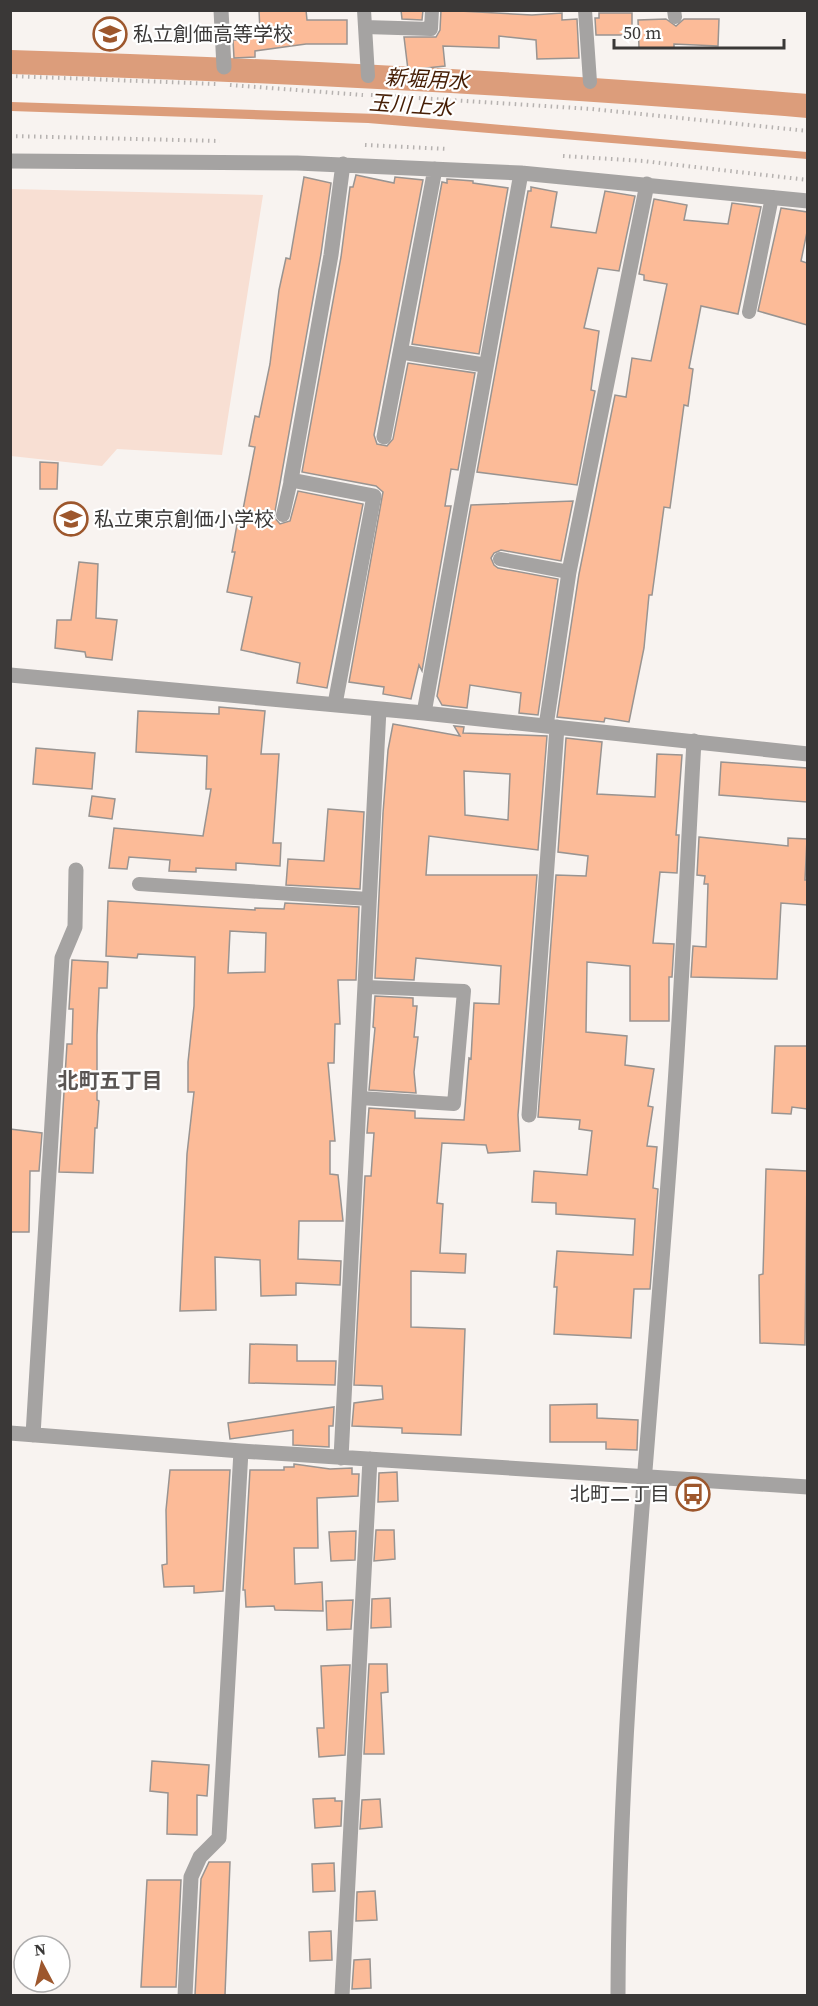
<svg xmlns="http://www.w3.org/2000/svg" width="818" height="2006" font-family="'Source Serif 4','Noto Sans JP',serif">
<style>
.green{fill:#f8dfd3}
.water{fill:#dc9d7b}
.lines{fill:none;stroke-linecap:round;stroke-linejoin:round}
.canal{stroke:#dc9d7b;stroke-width:24}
.building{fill:#fcbb98;stroke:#999491;stroke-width:1.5;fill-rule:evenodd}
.path{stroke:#b6b2b0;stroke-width:4;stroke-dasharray:1.5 4.5;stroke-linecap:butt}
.lane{stroke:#a5a3a2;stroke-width:14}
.street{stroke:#a5a3a2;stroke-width:15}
.labels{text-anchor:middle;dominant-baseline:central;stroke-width:4.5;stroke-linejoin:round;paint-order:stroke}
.poi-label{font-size:20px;fill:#3a3837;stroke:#fff;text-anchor:start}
.water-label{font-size:21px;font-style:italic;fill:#451d04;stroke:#fff}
.neighbourhood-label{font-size:21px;font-weight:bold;fill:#5a5553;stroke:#fff}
</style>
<rect width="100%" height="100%" fill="#f8f3f0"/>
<!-- green -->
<path class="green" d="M 11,189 L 263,195 L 222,455 L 117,449 L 102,466 L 11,456 Z"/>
<!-- water -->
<path class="water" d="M 11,102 L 378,114 L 807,152 L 807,159 L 368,123 L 11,111 Z"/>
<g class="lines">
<!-- canal -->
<path class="canal" d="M 10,62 C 277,70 542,84 808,106"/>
</g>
<!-- building -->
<path class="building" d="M 259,10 L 306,10 L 307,20 L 347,20 L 347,44 L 306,44 L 255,51 L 255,57 L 234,58 L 233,40 L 240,40 L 240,34 L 260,32 Z
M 401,10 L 423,10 L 422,20 L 402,19 Z
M 441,10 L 532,15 L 562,13 L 562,20 L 577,19 L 579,58 L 537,59 L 536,40 L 499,36 L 499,48 L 443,46 L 445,66 L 408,70 L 404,37 L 436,37 L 440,30 Z
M 599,13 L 632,13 L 632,35 L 596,35 L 595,18 L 599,18 Z
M 666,19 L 676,26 L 684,19 L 719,19 L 718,46 L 674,44 L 674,48 L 639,48 L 638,20 Z
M 356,175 L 394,183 L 395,177 L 423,180 L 374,435 L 377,444 L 387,446 L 393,439 L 408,363 L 475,373 L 458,470 L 451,469 L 445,506 L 451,506 L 422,671 L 419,665 L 411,699 L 383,694 L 384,687 L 349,682 L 383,492 L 376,486 L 302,472 L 341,257 L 350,187 L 353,187 Z
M 304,177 L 331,183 L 321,254 L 274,517 L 280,524 L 290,521 L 298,491 L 363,504 L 327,688 L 297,683 L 300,663 L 241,650 L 252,597 L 227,592 L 235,552 L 232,552 L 238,519 L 241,520 L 255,447 L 249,446 L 255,416 L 259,417 L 270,364 L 279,290 L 286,258 L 290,259 Z
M 447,179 L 473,181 L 473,183 L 508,188 L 479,354 L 412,344 L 442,182 L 447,183 Z
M 531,187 L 557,192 L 551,227 L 596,233 L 605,191 L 635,196 L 619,271 L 598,268 L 584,328 L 599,331 L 591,390 L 595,391 L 577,485 L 477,472 L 528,191 L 531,191 Z
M 654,199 L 687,205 L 684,220 L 728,224 L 732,203 L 761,207 L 738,314 L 701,306 L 689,368 L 693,369 L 688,406 L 684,405 L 670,508 L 664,507 L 652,595 L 649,595 L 644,648 L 629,722 L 605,718 L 604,722 L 557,717 L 579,574 L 615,395 L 626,397 L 632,358 L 651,361 L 667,284 L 644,280 L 644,275 L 639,274 Z
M 781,208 L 807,212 L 807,232 L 801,261 L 807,263 L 807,325 L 758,311 Z
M 40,462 L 58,463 L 57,489 L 40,489 Z
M 573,501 L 561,561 L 501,550 L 494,553 L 491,558 L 494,565 L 498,568 L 558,579 L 538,715 L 519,713 L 521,693 L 470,685 L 467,708 L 442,705 L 437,696 L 471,505 Z
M 79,562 L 98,564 L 96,618 L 117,620 L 112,660 L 86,657 L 85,652 L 55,648 L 57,620 L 71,620 Z
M 219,707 L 265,711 L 261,754 L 279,754 L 273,843 L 281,843 L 280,866 L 236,863 L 236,870 L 196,868 L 196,872 L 169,871 L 170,860 L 129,857 L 127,869 L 109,868 L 114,828 L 203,836 L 211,789 L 206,789 L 207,756 L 136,752 L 138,711 L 219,714 Z
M 393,724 L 460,736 L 454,726 L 464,727 L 463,733 L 547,736 L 538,850 L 429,836 L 426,875 L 537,875 L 518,1115 L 520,1151 L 488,1153 L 486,1145 L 442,1143 L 437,1203 L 443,1204 L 440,1253 L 466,1254 L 465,1273 L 411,1271 L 411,1327 L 465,1329 L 461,1435 L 402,1433 L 402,1428 L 352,1426 L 354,1403 L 383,1399 L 382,1386 L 354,1385 L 365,1176 L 371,1176 L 374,1133 L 367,1133 L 369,1108 L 415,1111 L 415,1118 L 464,1120 L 469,1058 L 471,1059 L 474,1003 L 499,1004 L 501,966 L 416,958 L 414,980 L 375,978 L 383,813 L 388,750 ZM 464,771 L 510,774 L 508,820 L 465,815 Z
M 566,738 L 602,742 L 597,794 L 655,797 L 657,754 L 682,755 L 676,835 L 679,835 L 677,873 L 660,872 L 653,943 L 674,944 L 672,977 L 669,977 L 669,1021 L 630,1021 L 630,966 L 587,962 L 586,1032 L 627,1036 L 625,1065 L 654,1069 L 648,1106 L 653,1107 L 647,1146 L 657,1147 L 653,1188 L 658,1189 L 650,1289 L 634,1289 L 631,1338 L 554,1334 L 557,1287 L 554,1287 L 557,1251 L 633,1255 L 635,1219 L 556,1214 L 556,1203 L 532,1202 L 534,1171 L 587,1175 L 592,1131 L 579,1129 L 580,1120 L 538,1117 L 556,875 L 586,876 L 588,856 L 558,852 Z
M 36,748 L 95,753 L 92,789 L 33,784 Z
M 721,762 L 807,768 L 807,802 L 719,795 Z
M 92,796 L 115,799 L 112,819 L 89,816 Z
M 328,809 L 364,812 L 360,889 L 286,885 L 288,859 L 324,861 Z
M 699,837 L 788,846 L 788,838 L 807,839 L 805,880 L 807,880 L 807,905 L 781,903 L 777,979 L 691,977 L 693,946 L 706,947 L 708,884 L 704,884 L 705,876 L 697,875 Z
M 108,901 L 255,910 L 255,908 L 284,909 L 285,903 L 359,907 L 356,980 L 338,980 L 340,1024 L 335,1024 L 334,1063 L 328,1063 L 335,1141 L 330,1141 L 330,1174 L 338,1175 L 343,1221 L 299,1221 L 298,1259 L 341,1261 L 340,1285 L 296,1283 L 296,1295 L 261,1296 L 260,1260 L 215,1257 L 216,1310 L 180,1311 L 187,1154 L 194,1092 L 188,1092 L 188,1062 L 194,1006 L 195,957 L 138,954 L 137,958 L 106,956 ZM 230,931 L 266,933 L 265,972 L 228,973 Z
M 72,960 L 108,962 L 107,988 L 99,988 L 97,1035 L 97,1100 L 99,1101 L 97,1128 L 95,1128 L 93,1173 L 59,1172 L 67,1044 L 72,1044 L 73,1009 L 69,1009 Z
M 375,996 L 413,998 L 413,1006 L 417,1006 L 414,1037 L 418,1037 L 414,1072 L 416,1093 L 369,1090 L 375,1028 L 373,1027 Z
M 775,1046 L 807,1046 L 807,1109 L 792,1107 L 791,1114 L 772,1113 Z
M 10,1129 L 42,1133 L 39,1171 L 30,1171 L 29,1232 L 10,1232 Z
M 766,1169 L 807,1171 L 805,1345 L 760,1343 L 759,1275 L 763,1274 Z
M 250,1344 L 297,1345 L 297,1361 L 336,1361 L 335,1385 L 249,1383 Z
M 597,1404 L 597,1418 L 638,1420 L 637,1450 L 606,1449 L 606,1442 L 550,1442 L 550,1405 Z
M 334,1407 L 333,1426 L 329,1426 L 329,1447 L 293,1445 L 293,1430 L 230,1439 L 228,1423 Z
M 294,1464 L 330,1469 L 352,1468 L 352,1474 L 359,1474 L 358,1496 L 317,1498 L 318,1548 L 294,1548 L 295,1584 L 322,1582 L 323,1611 L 275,1610 L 274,1606 L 246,1607 L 245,1590 L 243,1590 L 250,1470 L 284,1470 L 284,1467 L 294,1467 Z
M 170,1470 L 230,1470 L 223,1591 L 194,1593 L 194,1586 L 164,1587 L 162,1565 L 167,1564 L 166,1510 Z
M 397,1472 L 398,1501 L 378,1502 L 379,1473 Z
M 376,1530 L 394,1530 L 395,1559 L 374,1561 Z
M 356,1531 L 355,1560 L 331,1561 L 329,1532 Z
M 390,1598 L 391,1627 L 371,1628 L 372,1599 Z
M 353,1600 L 351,1629 L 327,1630 L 326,1601 Z
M 369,1664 L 387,1664 L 388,1692 L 381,1693 L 384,1754 L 364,1754 Z
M 344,1665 L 350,1665 L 345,1755 L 319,1757 L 317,1728 L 324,1728 L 321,1666 Z
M 152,1761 L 209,1765 L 207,1796 L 197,1795 L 197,1835 L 167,1834 L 168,1793 L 150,1791 Z
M 335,1798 L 335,1801 L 342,1801 L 341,1826 L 315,1828 L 313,1799 Z
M 380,1799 L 382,1827 L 360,1829 L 362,1800 Z
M 209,1862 L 230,1862 L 225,1995 L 195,1995 L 201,1879 Z
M 334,1863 L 335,1891 L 313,1892 L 312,1864 Z
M 147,1880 L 181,1880 L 176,1987 L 141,1987 Z
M 375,1891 L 377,1920 L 356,1921 L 357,1892 Z
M 331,1931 L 332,1960 L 310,1961 L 309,1932 Z
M 370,1959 L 371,1988 L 352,1989 L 354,1960 Z"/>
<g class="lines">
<!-- path -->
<path class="path" d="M 10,76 L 217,84
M 230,85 L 363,95
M 371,95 L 592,109 L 808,131
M 10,136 L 220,141
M 365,145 L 448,149
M 563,156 L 643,161 L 808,180"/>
<!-- lane -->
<path class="lane" d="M 364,10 L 368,76
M 585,10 L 590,82
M 674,10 L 675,17
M 365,27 L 431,29 L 432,10
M 749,312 L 772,197
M 283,515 L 291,480
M 500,559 L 569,572
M 139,884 L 369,899
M 360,1098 L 454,1104 L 464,991 L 366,987"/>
<!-- street -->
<path class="street" d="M 221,10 L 224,67
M 10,161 L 297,163 L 521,173 L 808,201
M 401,352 L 484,365
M 384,437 L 435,169
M 10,675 L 424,713 L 808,754
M 335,704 L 374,496 L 291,480 L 331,255 L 343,164
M 424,713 L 521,173
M 546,726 L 569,572 L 647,184
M 529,1115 L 557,727
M 10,1433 L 241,1451 L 808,1487
M 33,1435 L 62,958 L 75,927 L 76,870
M 341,1458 L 379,709
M 185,1996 L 191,1877 L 200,1857 L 219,1838 L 241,1451
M 342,1996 L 370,1459
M 618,1996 C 619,1701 653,1407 673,1113 C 682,990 687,865 694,741"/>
</g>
<!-- icons -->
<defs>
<symbol id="school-ring" viewBox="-11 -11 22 22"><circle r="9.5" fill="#fff" stroke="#9d572d" stroke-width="1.5"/><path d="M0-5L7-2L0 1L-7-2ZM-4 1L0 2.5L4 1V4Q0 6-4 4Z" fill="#9d572d"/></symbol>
<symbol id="bus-ring" viewBox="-11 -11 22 22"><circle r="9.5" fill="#fff" stroke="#9d572d" stroke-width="1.5"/><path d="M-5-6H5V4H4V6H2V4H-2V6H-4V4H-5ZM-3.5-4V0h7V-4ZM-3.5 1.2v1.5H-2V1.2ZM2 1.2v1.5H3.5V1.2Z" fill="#9d572d"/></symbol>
</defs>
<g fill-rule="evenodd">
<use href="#school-ring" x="91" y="15" width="38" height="38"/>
<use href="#school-ring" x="52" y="500" width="38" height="38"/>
<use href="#bus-ring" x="674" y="1475" width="38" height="38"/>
</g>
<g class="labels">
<!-- poi labels -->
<g class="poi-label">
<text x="133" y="34">私立創価高等学校</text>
<text x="94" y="519">私立東京創価小学校</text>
<text x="670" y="1494" text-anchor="end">北町二丁目</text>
</g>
<!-- water labels -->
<g class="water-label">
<text transform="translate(427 79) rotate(3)">新堀用水</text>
<text transform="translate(411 105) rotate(4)">玉川上水</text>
</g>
<!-- neighbourhood labels -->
<g class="neighbourhood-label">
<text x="110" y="1080">北町五丁目</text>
</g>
</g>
<!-- border -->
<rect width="818" height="2006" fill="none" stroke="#3a3837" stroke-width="24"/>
<!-- north arrow -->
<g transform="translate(42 1964) rotate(353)"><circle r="28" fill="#ffffff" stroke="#b0afaf" stroke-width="1.5"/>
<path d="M0-4.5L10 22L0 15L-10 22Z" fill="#9d572d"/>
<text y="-9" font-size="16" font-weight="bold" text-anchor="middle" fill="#3a3837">N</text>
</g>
<!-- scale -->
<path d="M614 39v9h170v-9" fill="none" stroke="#3a3837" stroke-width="3"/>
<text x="623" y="39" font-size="18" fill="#3a3837" stroke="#ffffff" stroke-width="4.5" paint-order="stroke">50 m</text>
</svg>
